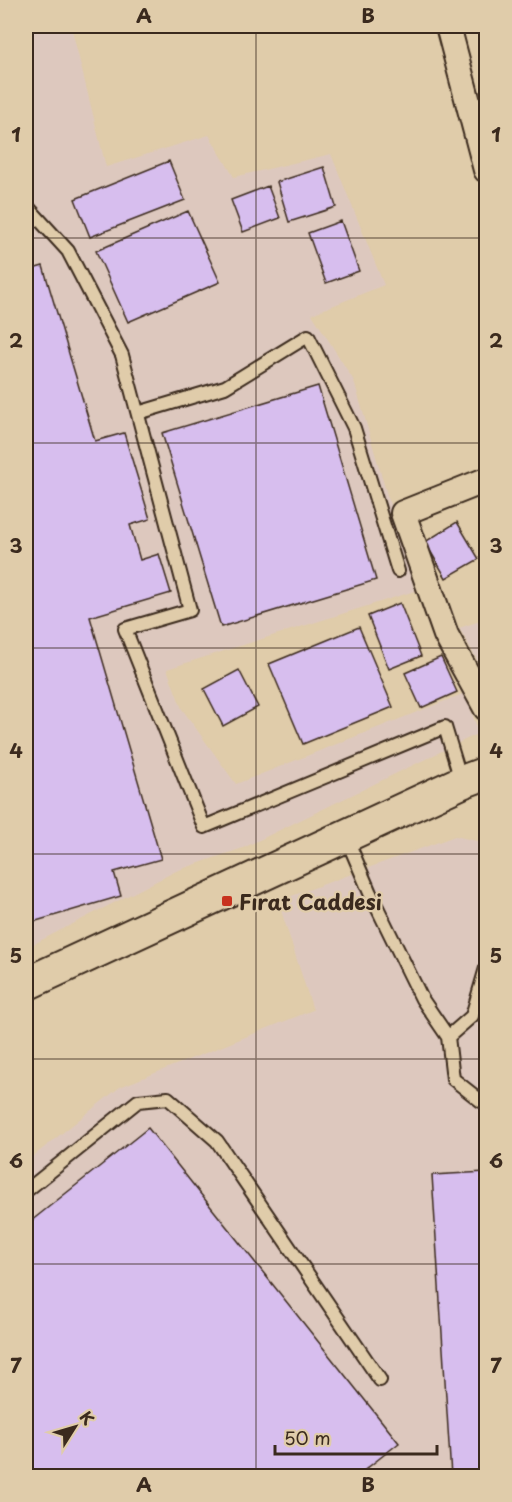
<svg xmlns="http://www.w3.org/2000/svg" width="512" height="1502" font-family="'Playpen Sans',sans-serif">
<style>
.built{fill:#ddc8be}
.building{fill:#d7beee;stroke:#3b2a1e;stroke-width:1.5}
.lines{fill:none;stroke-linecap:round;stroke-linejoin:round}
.service-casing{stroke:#3b2a1e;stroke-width:16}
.minor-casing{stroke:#3b2a1e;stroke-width:28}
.tertiary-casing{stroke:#3b2a1e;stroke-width:36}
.service{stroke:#e0ccaa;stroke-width:12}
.minor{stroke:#e0ccaa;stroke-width:24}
.tertiary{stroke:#e0ccaa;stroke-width:32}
.grid{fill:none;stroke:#3b2a1e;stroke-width:1.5;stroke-opacity:0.55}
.poi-dot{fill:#c8321e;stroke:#e0ccaa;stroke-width:2}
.labels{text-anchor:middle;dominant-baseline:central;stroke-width:4.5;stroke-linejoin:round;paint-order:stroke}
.poi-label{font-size:21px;font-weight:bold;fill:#3b2a1e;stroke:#e0ccaa;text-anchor:start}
.neatline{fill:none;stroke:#3b2a1e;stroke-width:2}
.grid-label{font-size:20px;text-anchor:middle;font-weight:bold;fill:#3b2a1e}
</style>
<rect width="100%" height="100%" fill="#e0ccaa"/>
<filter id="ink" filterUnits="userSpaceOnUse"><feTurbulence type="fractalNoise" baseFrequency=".0167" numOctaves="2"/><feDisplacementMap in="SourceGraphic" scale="12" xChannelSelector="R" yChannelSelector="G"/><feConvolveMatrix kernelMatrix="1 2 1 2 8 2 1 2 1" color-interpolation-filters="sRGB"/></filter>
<g filter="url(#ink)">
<!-- built -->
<path class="built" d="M 26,26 L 71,26 L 106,167 L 209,135 L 234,177 L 331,154 L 384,285 L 312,314 L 354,381 L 415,591 L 167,669 L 182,709 L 236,784 L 465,693 L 479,733 L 243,848 L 176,871 L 26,948 Z
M 486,619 L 486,676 L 459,628 Z
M 455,836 L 486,843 L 486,1476 L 26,1476 L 26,1162 L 120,1087 L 313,1010 L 278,901 Z"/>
<!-- building -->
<path class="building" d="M 169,161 L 185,200 L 90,237 L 75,199 Z
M 324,167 L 336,207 L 289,222 L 277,182 Z
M 268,186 L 280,218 L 243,232 L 231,200 Z
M 188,211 L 220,282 L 128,322 L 96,251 Z
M 341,221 L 359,271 L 326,283 L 308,233 Z
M 43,266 L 95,441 L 124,433 L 150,519 L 130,525 L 140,560 L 159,554 L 171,593 L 90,617 L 161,859 L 114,872 L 121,896 L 26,924 L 26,271 Z
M 318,386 L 376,580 L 221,627 L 162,433 Z
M 457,522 L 479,559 L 446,578 L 425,542 Z
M 400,603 L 421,656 L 389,669 L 368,616 Z
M 359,627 L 393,707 L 303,744 L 269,664 Z
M 441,657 L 457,692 L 421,708 L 405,673 Z
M 239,670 L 258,707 L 223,726 L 204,689 Z
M 148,1128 L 399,1443 L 357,1476 L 26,1476 L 26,1225 Z
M 486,1172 L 486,1476 L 451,1476 L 432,1175 Z"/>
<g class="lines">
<defs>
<path id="service" d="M 26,205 L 68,251 L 122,355 L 190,610 L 125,629 L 204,827 L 445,727 L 461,780
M 138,413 L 225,387 L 308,336 L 354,428 L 398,571
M 346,837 L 370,893 L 422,999 L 448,1037 L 453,1079 L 481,1101 L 486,1102
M 448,1037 L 472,1016 L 486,968
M 26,1191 L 138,1101 L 168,1098 L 217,1141 L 380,1380"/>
<path id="minor" d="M 448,26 L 486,170
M 486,480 L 403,513 L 446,635 L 486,708"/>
<path id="tertiary" d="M 26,984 L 462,782 L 486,773"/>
</defs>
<!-- service casing -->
<use href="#service" class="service-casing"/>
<!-- minor casing -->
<use href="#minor" class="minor-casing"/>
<!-- tertiary casing -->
<use href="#tertiary" class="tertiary-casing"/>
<!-- service -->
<use href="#service" class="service"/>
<!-- minor -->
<use href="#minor" class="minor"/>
<!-- tertiary -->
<use href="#tertiary" class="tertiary"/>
</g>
</g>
<!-- grid -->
<path class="grid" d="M 256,26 L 256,1476M 26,238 L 486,238M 26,443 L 486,443M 26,648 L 486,648M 26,854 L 486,854M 26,1059 L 486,1059M 26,1264 L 486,1264"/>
<!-- markers -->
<rect class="poi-dot" x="221" y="895" width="12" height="12" rx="3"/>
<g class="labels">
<!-- poi labels -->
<g class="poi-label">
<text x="239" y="901">Fırat Caddesi</text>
</g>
</g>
<!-- margin -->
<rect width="512" height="1502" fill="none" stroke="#e0ccaa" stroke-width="66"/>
<!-- north arrow -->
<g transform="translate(75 1427) rotate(53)" stroke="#e0ccaa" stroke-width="4.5" paint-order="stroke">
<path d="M0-4.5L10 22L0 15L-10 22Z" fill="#3b2a1e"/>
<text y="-9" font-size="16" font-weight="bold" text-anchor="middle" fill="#3b2a1e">K</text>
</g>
<!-- scale -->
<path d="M275 1445v9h162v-9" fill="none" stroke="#3b2a1e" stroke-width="3"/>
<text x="284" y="1445" font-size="18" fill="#3b2a1e" stroke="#e0ccaa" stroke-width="4.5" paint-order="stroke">50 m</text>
<rect x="33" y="33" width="446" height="1436" class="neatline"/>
<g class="grid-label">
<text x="144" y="23">A</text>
<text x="368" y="23">B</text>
<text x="16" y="142">1</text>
<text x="496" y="142">1</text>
<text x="16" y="348">2</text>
<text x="496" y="348">2</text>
<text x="16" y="553">3</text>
<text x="496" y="553">3</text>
<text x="16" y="758">4</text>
<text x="496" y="758">4</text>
<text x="16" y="963">5</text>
<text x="496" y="963">5</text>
<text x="16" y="1168">6</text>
<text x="496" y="1168">6</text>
<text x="16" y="1373">7</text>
<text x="496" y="1373">7</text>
<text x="144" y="1492">A</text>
<text x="368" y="1492">B</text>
</g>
</svg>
